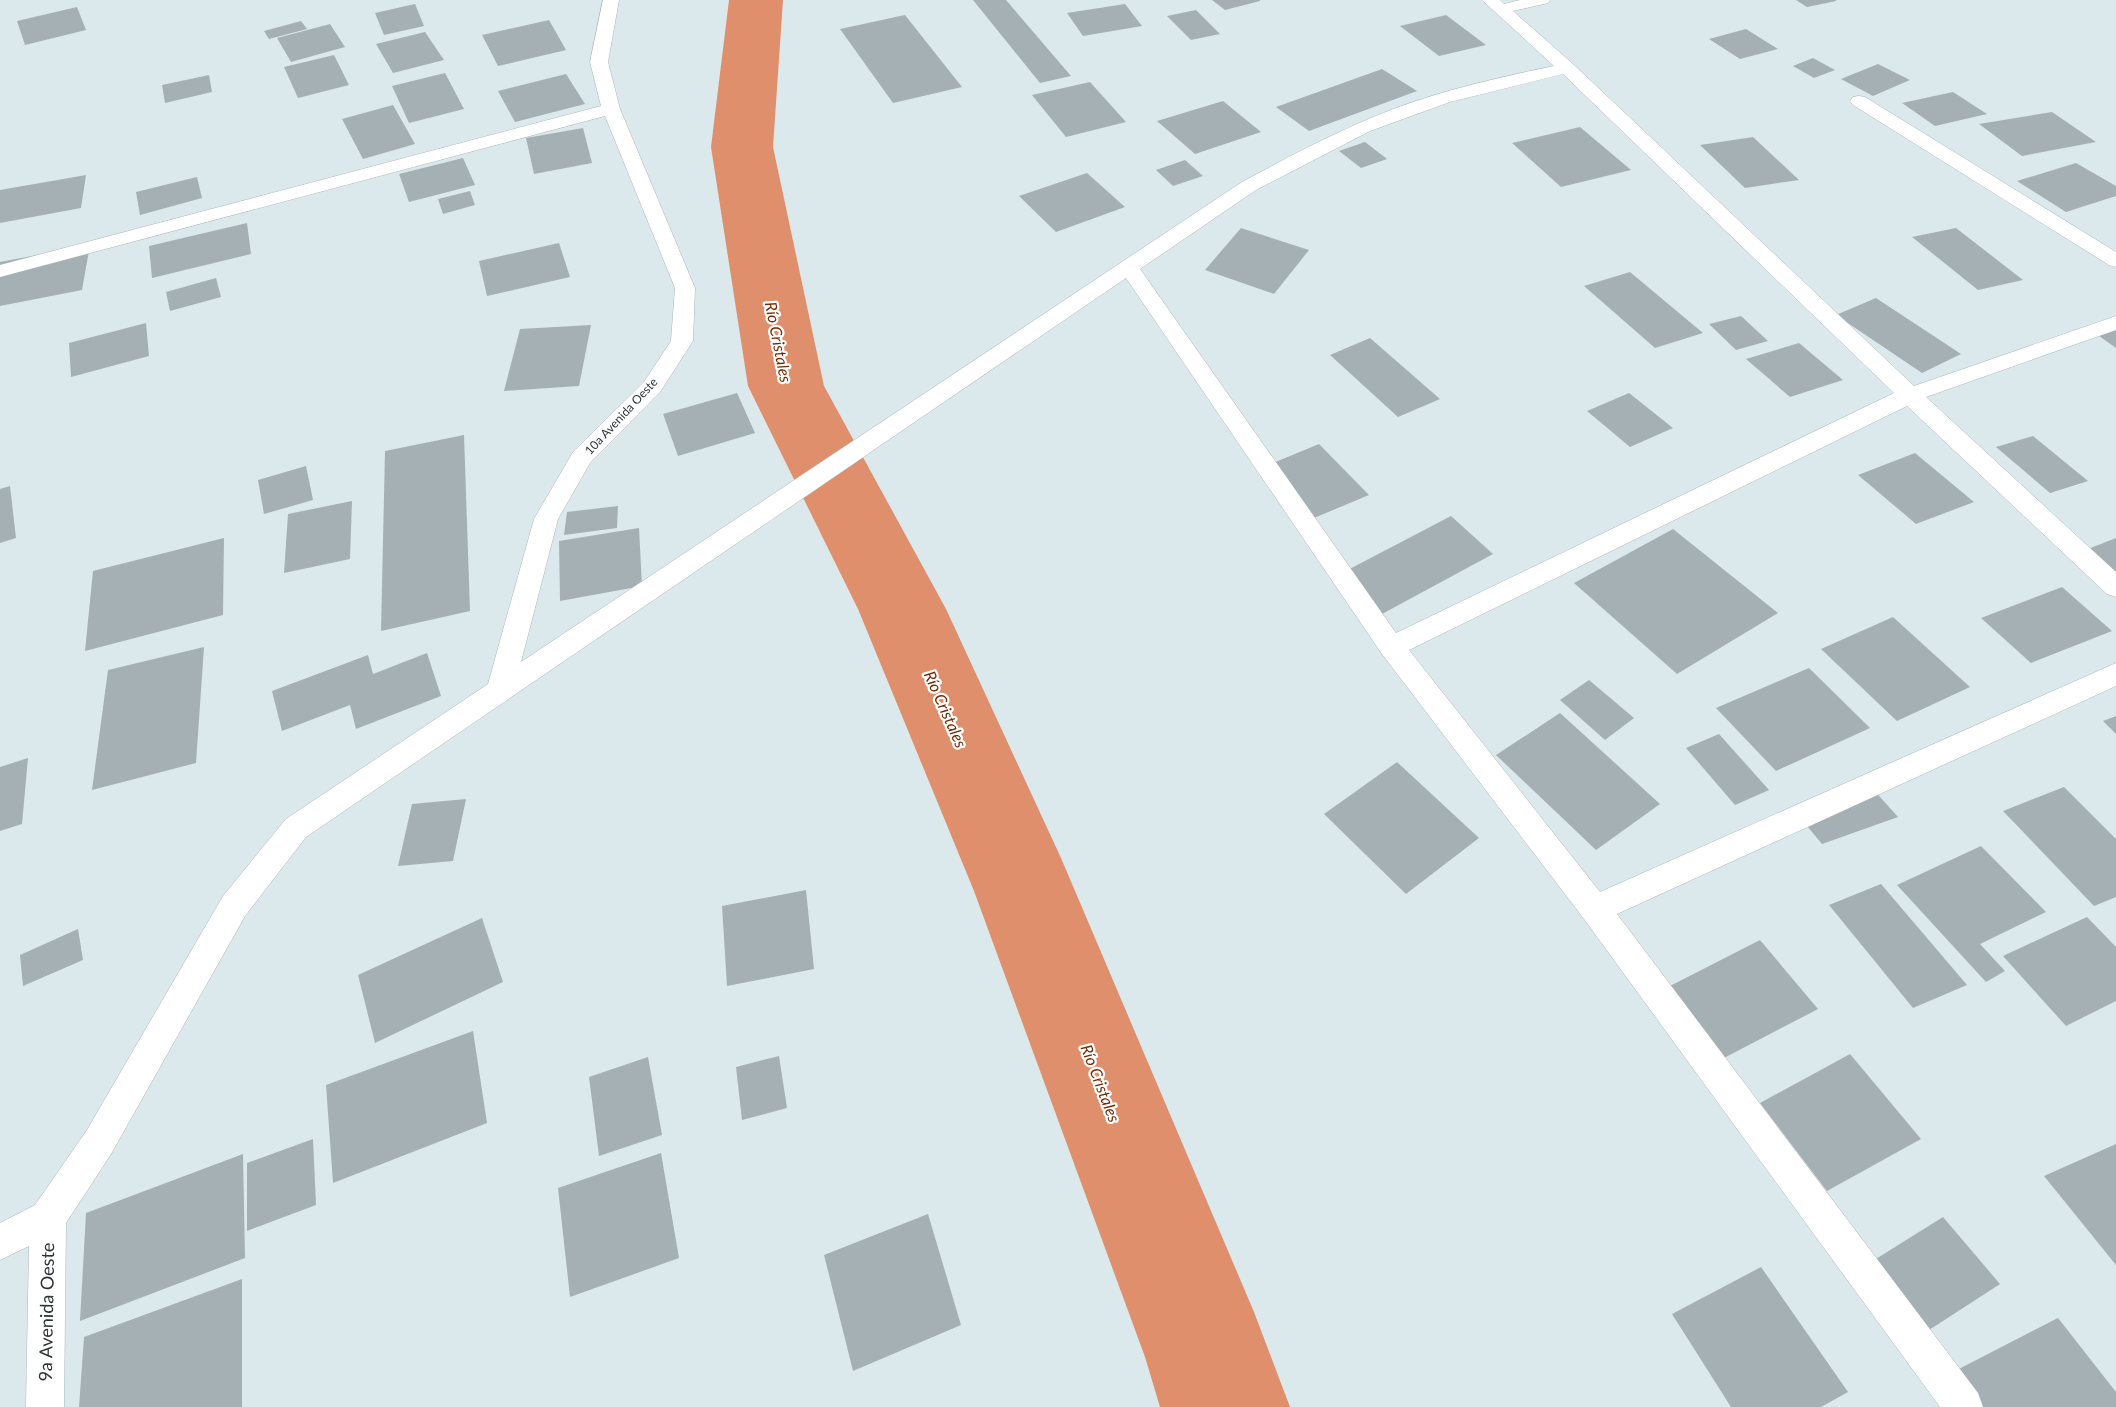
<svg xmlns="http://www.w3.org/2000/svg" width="2116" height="1407" font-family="Lato,sans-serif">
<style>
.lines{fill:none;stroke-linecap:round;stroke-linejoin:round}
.river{fill:#e08f6c;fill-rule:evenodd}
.building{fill:#a5b0b5}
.minor-casing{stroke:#acb8bc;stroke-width:1}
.minor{fill:#fff;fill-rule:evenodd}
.labels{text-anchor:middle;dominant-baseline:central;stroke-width:4.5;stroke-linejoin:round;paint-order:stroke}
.far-street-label{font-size:12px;fill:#2e3335;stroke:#fff}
.water-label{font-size:16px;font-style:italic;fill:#732b01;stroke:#fff}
.near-street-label{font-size:18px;fill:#2e3335;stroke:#fff}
</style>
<rect width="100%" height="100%" fill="#dbe8ec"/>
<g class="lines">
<!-- river -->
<path class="river" d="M 729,0 L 783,0 L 773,147 L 824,386 L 946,609 L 1061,858 L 1254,1312 L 1290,1407 L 1160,1407 L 1145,1357 L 974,891 L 858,609 L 748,386 L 711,147 Z"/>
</g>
<!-- building -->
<path class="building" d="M 973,0 L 1006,0 L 1071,76 L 1040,83 Z
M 1212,0 L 1260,0 L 1260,1 L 1225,10 Z
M 1796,0 L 1836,0 L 1836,1 L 1807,7 Z
M 415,4 L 424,26 L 384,35 L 375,13 Z
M 1125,4 L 1142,26 L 1083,36 L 1067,13 Z
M 77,7 L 86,30 L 25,45 L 17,21 Z
M 1196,10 L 1220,34 L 1191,40 L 1167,16 Z
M 905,15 L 962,87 L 893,103 L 840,29 Z
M 1446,15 L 1486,45 L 1439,56 L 1400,26 Z
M 549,20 L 566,50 L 498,66 L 482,35 Z
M 301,21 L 307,29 L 269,39 L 264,31 Z
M 330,24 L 345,47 L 291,62 L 277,38 Z
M 1746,29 L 1778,49 L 1740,59 L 1709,39 Z
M 425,32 L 444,60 L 393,73 L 376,44 Z
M 334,55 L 349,85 L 298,98 L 284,67 Z
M 1813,58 L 1835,70 L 1814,78 L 1793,66 Z
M 1878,64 L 1910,80 L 1873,96 L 1841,79 Z
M 1382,69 L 1417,91 L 1309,131 L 1276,107 Z
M 445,73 L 464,109 L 409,123 L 392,86 Z
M 566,74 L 585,104 L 515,122 L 498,91 Z
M 209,75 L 212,92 L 165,103 L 162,85 Z
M 1090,82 L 1126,122 L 1066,137 L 1032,95 Z
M 1953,92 L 1987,114 L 1935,126 L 1902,103 Z
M 1223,101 L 1261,132 L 1195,154 L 1157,121 Z
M 393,105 L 415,144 L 363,159 L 342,119 Z
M 2052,112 L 2096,142 L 2022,156 L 1979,124 Z
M 1580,127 L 1631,170 L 1561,187 L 1512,143 Z
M 583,128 L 592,163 L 534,174 L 526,138 Z
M 1753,137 L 1799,180 L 1745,188 L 1700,145 Z
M 1365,142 L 1387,159 L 1361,168 L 1339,151 Z
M 463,158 L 475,185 L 409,202 L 399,174 Z
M 1185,160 L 1203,176 L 1173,186 L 1156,170 Z
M 2076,163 L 2116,186 L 2116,196 L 2066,212 L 2017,181 Z
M 1087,173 L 1125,207 L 1056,232 L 1019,196 Z
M 86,175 L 81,208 L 0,223 L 0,190 Z
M 197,177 L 202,198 L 140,215 L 136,192 Z
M 470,191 L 475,205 L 443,214 L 438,199 Z
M 247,223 L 251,254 L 152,278 L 149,246 Z
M 1241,228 L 1309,250 L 1274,294 L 1205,270 Z
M 1956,228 L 2023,280 L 1978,290 L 1912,237 Z
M 559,243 L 570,277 L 487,296 L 479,261 Z
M 90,245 L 82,290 L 0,306 L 0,262 Z
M 1630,272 L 1703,333 L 1655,348 L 1584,286 Z
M 216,278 L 221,297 L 170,311 L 166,292 Z
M 1876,298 L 1961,354 L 1922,373 L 1836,315 Z
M 1741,316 L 1768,341 L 1736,350 L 1709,324 Z
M 146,323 L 149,356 L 71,377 L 69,343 Z
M 591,325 L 579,386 L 504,391 L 520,329 Z
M 2116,327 L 2116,348 L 2095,333 Z
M 1370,338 L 1440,399 L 1398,417 L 1330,355 Z
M 1799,343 L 1843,380 L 1790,397 L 1746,359 Z
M 737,393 L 755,433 L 678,456 L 663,414 Z
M 1629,393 L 1673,428 L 1630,447 L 1587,411 Z
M 464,435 L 470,611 L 381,631 L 385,451 Z
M 2033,436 L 2088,481 L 2050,493 L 1996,447 Z
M 1319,444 L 1369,495 L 1314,518 L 1266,466 Z
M 1915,453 L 1974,502 L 1916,524 L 1858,475 Z
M 306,466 L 313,500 L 264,514 L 258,480 Z
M 10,486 L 16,538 L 0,543 L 0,489 Z
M 352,501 L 350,559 L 284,573 L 288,514 Z
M 618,506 L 617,528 L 564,535 L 567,512 Z
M 1451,516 L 1493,554 L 1382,614 L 1340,574 Z
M 639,528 L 642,586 L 560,601 L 559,541 Z
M 1673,529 L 1778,613 L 1677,674 L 1574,583 Z
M 224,538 L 223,615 L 85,651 L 93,571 Z
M 2116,538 L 2116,578 L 2083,551 Z
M 2062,587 L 2112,631 L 2031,663 L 1981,618 Z
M 1893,617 L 1970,687 L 1897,721 L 1821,649 Z
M 204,647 L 196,763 L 92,790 L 108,670 Z
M 427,653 L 441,696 L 356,729 L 350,705 L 282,731 L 272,691 L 368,655 L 373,674 Z
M 1809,668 L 1870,728 L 1776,771 L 1716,708 Z
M 1589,680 L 1634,718 L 1605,740 L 1560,700 Z
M 1560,713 L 1660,804 L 1596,850 L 1496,755 Z
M 2116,716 L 2116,734 L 2103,721 Z
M 1719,734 L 1769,790 L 1735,805 L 1686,748 Z
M 28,758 L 22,824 L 0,831 L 0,767 Z
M 1397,762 L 1479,838 L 1406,894 L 1324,814 Z
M 2064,787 L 2116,839 L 2116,897 L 2094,906 L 2003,811 Z
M 1872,788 L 1898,817 L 1822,844 L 1797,814 Z
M 466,799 L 453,861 L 398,866 L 412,804 Z
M 1981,846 L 2046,912 L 1980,944 L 2005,971 L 1986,982 L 1897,885 Z
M 1881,884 L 1967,985 L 1913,1008 L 1829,905 Z
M 806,890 L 814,969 L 727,986 L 722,906 Z
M 2087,917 L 2116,947 L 2116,1001 L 2066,1026 L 2003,956 Z
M 482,918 L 503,982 L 375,1043 L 358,975 Z
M 78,929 L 83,960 L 23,986 L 20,955 Z
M 1760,940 L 1818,1009 L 1724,1058 L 1668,987 Z
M 473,1031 L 487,1123 L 333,1183 L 326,1085 Z
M 1850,1054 L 1921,1139 L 1827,1191 L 1760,1103 Z
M 779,1056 L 787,1108 L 742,1120 L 736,1067 Z
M 648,1057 L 662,1135 L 599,1156 L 589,1077 Z
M 313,1139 L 316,1205 L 247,1231 L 247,1163 Z
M 2116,1144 L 2116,1265 L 2044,1176 Z
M 661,1153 L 679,1258 L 570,1297 L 558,1188 Z
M 243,1154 L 245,1258 L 80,1321 L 86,1213 Z
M 928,1214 L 961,1325 L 853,1371 L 824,1255 Z
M 1943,1217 L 2000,1284 L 1926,1332 L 1871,1262 Z
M 1761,1267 L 1848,1392 L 1821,1407 L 1731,1407 L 1672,1314 Z
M 242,1279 L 242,1407 L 79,1407 L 84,1337 Z
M 2058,1318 L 2116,1392 L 2116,1407 L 1975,1407 L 1951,1373 Z"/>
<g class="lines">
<defs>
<path id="minor" d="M 603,0 L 619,0 L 608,62 L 620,109 L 695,288 L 693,341 L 660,392 L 590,463 L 558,519 L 521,662 L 1242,182 C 1292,155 1343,128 1396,108 C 1447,89 1501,77 1554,66 L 1482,0 L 1500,0 L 1504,4 L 1520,0 L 1550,0 L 1548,3 L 1513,11 L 1573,64 L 1914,386 L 2116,316 L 2116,330 L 1926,397 L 2116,572 L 2116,597 L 2107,594 L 1907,406 L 1409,650 L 1600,892 L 2116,663 L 2116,686 L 1617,914 L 1978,1393 L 1983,1407 L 1940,1407 L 1584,919 L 1382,654 L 1126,278 L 306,837 L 245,916 L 111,1154 L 66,1223 L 64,1407 L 26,1407 L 29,1246 L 0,1260 L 0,1223 L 35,1205 L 87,1130 L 223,896 L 286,819 L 488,684 L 534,519 L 573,452 L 644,382 L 671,341 L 675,288 L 605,116 L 0,277 L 0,265 L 601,106 L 590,62 ZM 1563,74 L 1894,393 L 1396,633 L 1140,269 L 1256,190 L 1370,131 L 1450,102 Z
M 1859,96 L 1865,97 L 2116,252 L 2116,267 L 2109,265 L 1853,105 L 1850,101 L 1853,97 Z"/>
</defs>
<!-- minor casing -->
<use href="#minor" class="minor-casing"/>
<!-- minor -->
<use href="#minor" class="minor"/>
</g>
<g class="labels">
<!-- far-street labels -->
<g class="far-street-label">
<text transform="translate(621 416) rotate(-47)">10a Avenida Oeste</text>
</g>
<!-- water labels -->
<g class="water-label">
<text transform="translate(779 342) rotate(79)">Río Cristales</text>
<text transform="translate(946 709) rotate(66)">Río Cristales</text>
<text transform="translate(1101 1083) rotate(69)">Río Cristales</text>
</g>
<!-- near-street labels -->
<g class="near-street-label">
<text transform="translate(46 1312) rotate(-89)">9a Avenida Oeste</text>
</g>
</g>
</svg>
